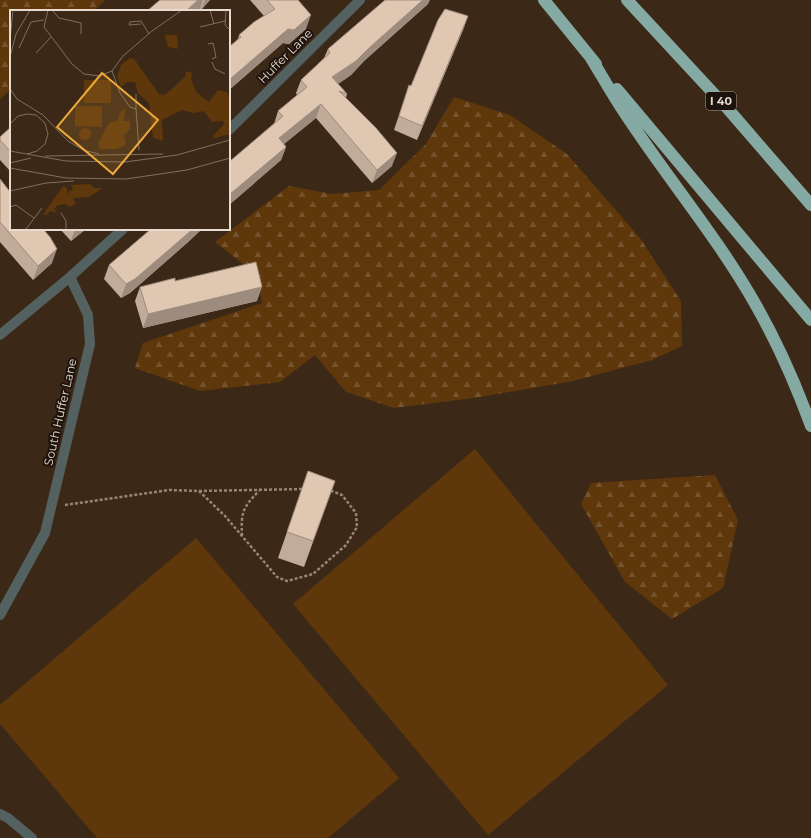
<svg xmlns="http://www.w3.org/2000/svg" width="811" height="838" font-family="Montserrat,sans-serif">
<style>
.grass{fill:#5e370b}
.forest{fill:url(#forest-firs)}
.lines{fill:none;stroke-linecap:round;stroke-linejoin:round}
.path{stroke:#968678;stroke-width:2.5;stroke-dasharray:3 2;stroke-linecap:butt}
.minor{stroke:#536260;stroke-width:10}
.tertiary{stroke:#536260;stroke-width:10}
.motorway{stroke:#85aaa4;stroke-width:12}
.wall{fill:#c1ab99}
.shaded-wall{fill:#9d8b7d}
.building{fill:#e0c7b2;stroke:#9d8b7d}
.labels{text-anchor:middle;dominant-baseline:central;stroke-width:4;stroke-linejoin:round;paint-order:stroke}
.shield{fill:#1c130c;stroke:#aa9e94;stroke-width:1}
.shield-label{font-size:11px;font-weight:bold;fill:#e7dacf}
.street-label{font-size:12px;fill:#e7dacf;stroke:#1c130c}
.inset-road{fill:none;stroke:#806f61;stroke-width:1}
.view{fill:#eca93a;fill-opacity:0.15;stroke:#eca93a;stroke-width:2}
.inset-edge{fill:none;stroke:#e7dacf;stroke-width:2}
</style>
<defs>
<pattern id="forest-firs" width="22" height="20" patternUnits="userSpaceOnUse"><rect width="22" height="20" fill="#5e370b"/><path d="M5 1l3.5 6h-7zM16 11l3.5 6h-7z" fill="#75532e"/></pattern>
</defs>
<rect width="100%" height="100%" fill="#3c2817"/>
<!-- grass -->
<path class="grass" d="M 475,449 L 668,685 L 488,835 L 293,604 Z
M 196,538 L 399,778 L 328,838 L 97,838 L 0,724 L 0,705 Z"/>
<!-- forest -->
<path class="forest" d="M 0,0 L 105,0 L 94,11 L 11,11 L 11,89 L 0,99 Z
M 454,97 L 510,115 L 567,154 L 640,238 L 681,301 L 682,346 L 652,360 L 573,381 L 474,398 L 394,408 L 346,392 L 315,355 L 280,382 L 200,391 L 135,368 L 143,343 L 262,303 L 257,275 L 215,242 L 289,186 L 332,194 L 379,190 L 426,144 Z
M 715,475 L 738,520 L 723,588 L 672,619 L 625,582 L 581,504 L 591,483 Z"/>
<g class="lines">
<!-- path -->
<path class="path" d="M 199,491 L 304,489
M 65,505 L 169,490 L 199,491 L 225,516 L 277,577 L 287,581 L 313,574 L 346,545 L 357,527 L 356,513 L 342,495 L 329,490
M 242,536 C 241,513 242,508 259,491"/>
<!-- minor -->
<path class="minor" d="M 229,130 L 360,0
M 0,335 L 70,277
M 0,615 L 45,533 L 90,344 L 88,315 L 70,277 L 123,229"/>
<!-- tertiary -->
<path class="tertiary" d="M 0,814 L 8,818 L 32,838"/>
<!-- motorway -->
<path class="motorway" d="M 544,0 L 596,64
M 627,0 L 728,109 L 811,205
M 591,58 C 602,76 612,94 624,112 C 667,178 719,239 757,307 C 779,346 796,385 811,426
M 617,89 L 811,320"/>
</g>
<!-- wall -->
<path class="wall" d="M 160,0 L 210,0 L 201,10 L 200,9 L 197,11 L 147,11 Z
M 250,0 L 298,0 L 306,29 L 289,44 L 283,43 L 229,90 L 229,47 L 238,39 L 239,35 L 264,16 Z
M 428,4 L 364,61 L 351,75 L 338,84 L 347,94 L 346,98 L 392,166 L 372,183 L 316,118 L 284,144 L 286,147 L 281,160 L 229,205 L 229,162 L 274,124 L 278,111 L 297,95 L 296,93 L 301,80 L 324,58 L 328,49 Z
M 468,16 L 463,30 L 417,140 L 394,130 L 409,85 L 411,86 Z
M 11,127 L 11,172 L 0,160 L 0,137 Z
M 0,179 L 52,263 L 33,280 L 0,242 Z
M 60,229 L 86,229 L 71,241 Z
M 151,229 L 202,229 L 187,243 L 130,293 L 121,298 L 104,279 L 109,265 Z
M 175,281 L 257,301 L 143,328 L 135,301 L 140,287 Z
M 308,471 L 335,481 L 304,567 L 278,558 Z"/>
<!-- shaded-wall -->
<path class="shaded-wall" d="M 198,0 L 203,0 L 200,9 L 197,11 L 186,11 Z
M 205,0 L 210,0 L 201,10 Z
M 423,0 L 430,0 L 428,4 L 364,61 L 351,75 L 327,91 L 332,77 Z
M 311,15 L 306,29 L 289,44 L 283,43 L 229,90 L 229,80 L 288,29 Z
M 468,16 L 463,30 L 417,140 L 422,126 Z
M 321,104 L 316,118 L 274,152 L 279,138 Z
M 286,147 L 281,160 L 229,205 L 229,195 Z
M 397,153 L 392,166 L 372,183 L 377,170 Z
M 75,229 L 86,229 L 71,241 Z
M 193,229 L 202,229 L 187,243 L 130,293 L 121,298 L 126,284 Z
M 57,249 L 52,263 L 33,280 L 38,266 Z
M 262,287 L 257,301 L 143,328 L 148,314 Z"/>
<!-- building -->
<path class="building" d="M 160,0 L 198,0 L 186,11 L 147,11 Z
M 267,0 L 298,0 L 311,15 L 294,30 L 288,29 L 229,80 L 229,47 L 241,37 L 239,35 L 254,22 L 275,9 Z
M 385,0 L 423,0 L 369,48 L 356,61 L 332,77 L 347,94 L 339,91 L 376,128 L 397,153 L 377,170 L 321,104 L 279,138 L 286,147 L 229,195 L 229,162 L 283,116 L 278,111 L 307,87 L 301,80 L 330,53 L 328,49 Z
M 445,9 L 468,16 L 422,126 L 399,116 L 409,85 L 411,86 L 438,20 Z
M 11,127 L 11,152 L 0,140 L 0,137 Z
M 0,179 L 11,193 L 11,229 L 43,229 L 50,237 L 57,249 L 38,266 L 0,222 Z
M 151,229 L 193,229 L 135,279 L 126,284 L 109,265 Z
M 256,262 L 262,287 L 148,314 L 140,287 L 175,278 L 175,281 Z
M 308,471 L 335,481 L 313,541 L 287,532 Z"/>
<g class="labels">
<!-- shield labels -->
<rect class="shield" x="706" y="92" width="30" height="18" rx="3"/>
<g class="shield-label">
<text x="721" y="101">I 40</text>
</g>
<!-- street labels -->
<g class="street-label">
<text transform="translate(285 56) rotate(-45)">Huffer Lane</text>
<text transform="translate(60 412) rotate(-77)">South Huffer Lane</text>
</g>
</g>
<!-- overview -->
<g transform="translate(10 10)">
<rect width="220" height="220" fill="#3c2817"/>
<path d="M 74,70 L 101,70 L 101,93 L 74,93 ZM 65,96 L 92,96 L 92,117 L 65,116 Z" fill="#5e370b"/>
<path d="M 155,25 L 167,25 L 168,39 L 158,37 ZM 120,48 L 124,49 L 149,84 L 155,85 L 175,67 L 176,61 L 182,63 L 181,69 L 186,82 L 199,92 L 208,80 L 217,82 L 220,88 L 220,124 L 205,128 L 203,126 L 214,114 L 213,111 L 202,112 L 194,101 L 184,103 L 172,100 L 152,110 L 153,131 L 143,128 L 139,93 L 128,83 L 125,72 L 117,72 L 111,77 L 107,67 L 111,55 ZM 116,98 L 113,111 L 120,111 L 120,119 L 114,125 L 116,135 L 106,139 L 90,139 L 88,133 L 99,113 L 107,111 L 111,102 ZM69 124a6 6 0 1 1 12 0a6 6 0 1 1-12 0ZM 80,174 L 84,178 L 93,178 L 79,187 L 63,188 L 66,193 L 60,197 L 55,194 L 46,196 L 47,199 L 43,197 L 47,203 L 40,201 L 36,206 L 34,203 L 53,176 L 57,178 L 58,187 L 59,181 L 63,180 L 61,175 Z" fill="#5e370b"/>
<path class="inset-road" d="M 38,0 L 34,17 L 62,54 L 74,64 L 89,66 L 102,61 L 113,46 L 142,21 L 172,0M 42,0 L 49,8 L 71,13 L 71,24M 200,0 L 204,14M 216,0 L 215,15 L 220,20M 131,14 L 119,15 L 120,12 L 131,11 L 139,24M 190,17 L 215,11M 0,30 L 3,0M 198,34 L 203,33 L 206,47 L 202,49M 9,38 L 21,12 L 34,10M 26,43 L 41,27M 0,47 L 6,24 L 20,0M 202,52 L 205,59 L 215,64M 102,61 L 110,83 L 120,97 L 126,99 L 129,140M 0,79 L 7,89 L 33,105 L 58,131 L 73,140 L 89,144M 126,84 L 126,99M 0,114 L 8,106 L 17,104 L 26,105 L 35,113 L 38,124 L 35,134 L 27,141 L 17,144M 0,141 L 56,151 L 115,152 L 167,145 L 220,130M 35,146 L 153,144M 0,153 L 21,148M 0,158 L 56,168 L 116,169 L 177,160 L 220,148M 0,181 L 36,173 L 64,171M 0,197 L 6,195 L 24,208M 51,203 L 56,211 L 56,220M 13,220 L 16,219 L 32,198"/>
<path class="view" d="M 92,63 L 148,110 L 103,164 L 47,117 Z"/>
<rect width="220" height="220" class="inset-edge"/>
</g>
</svg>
